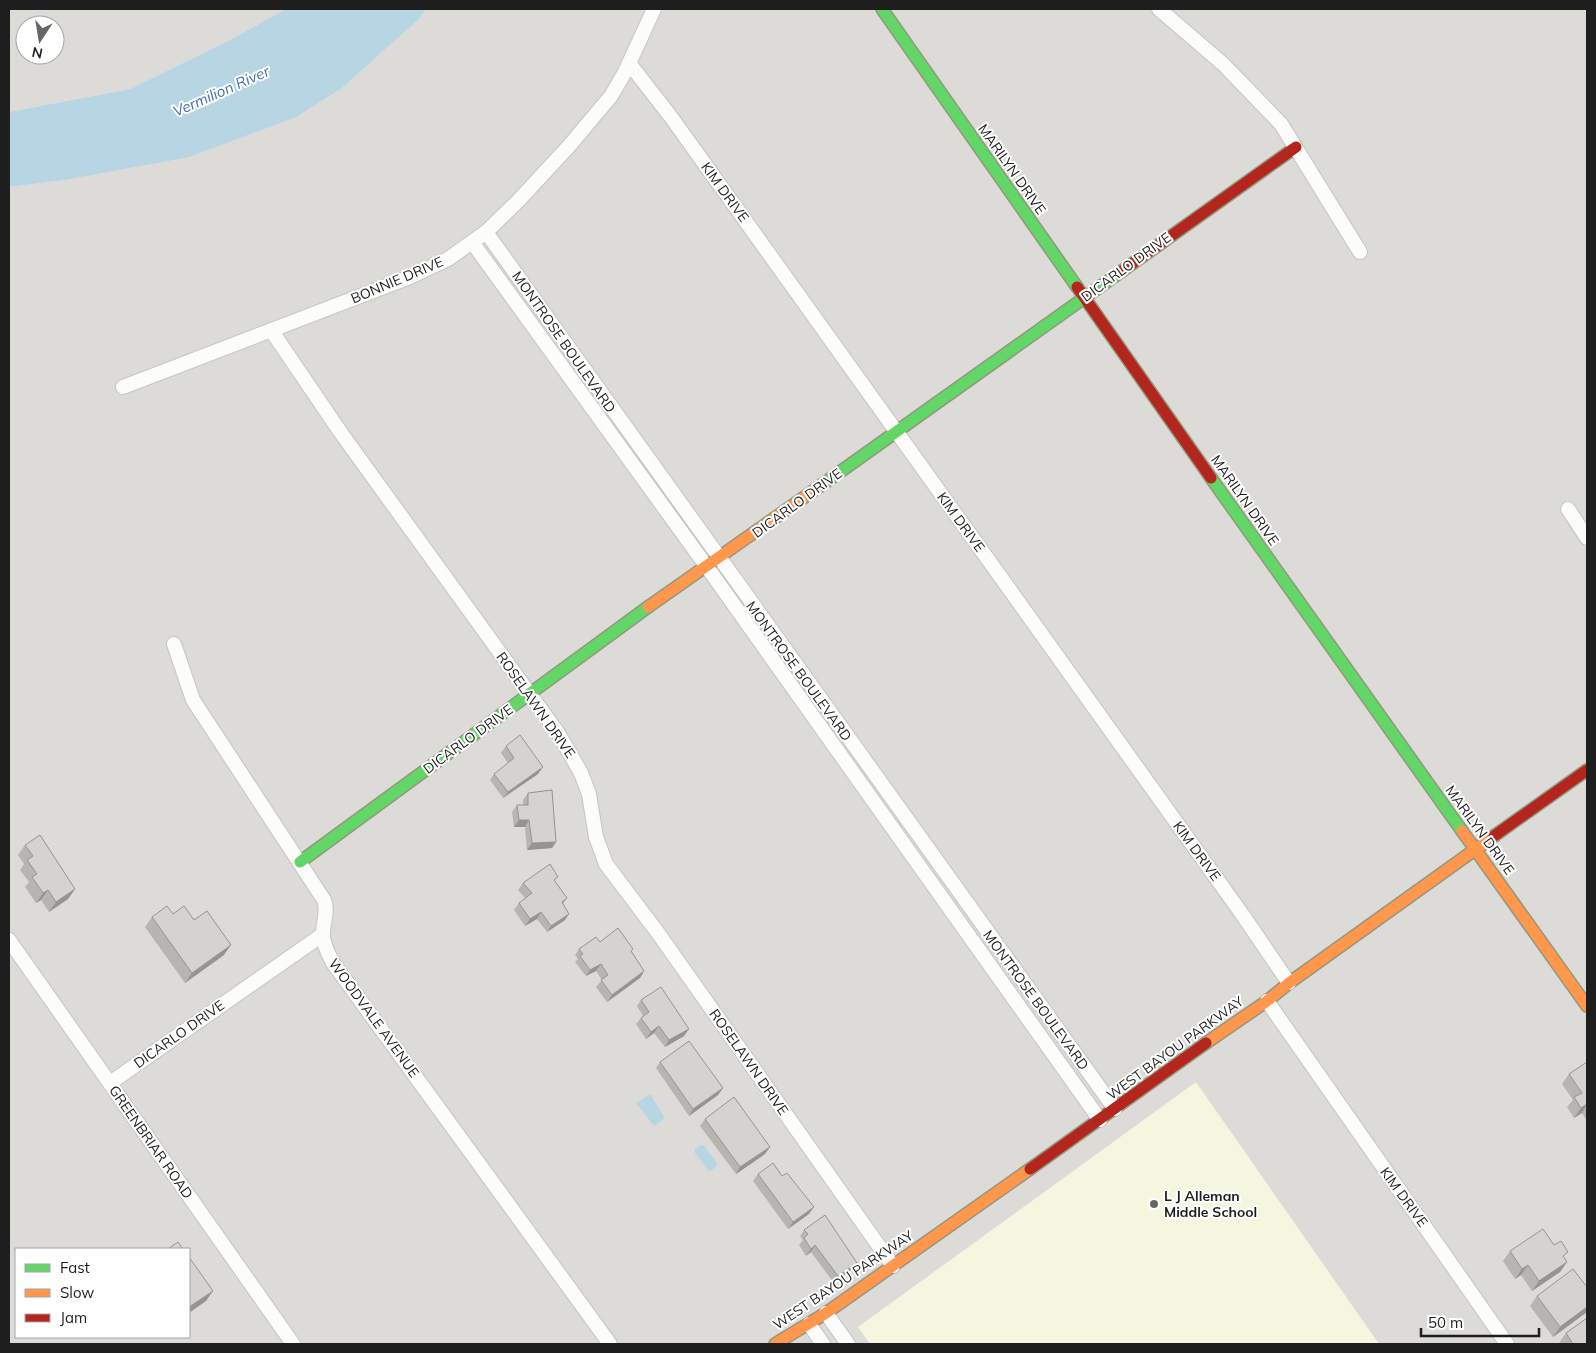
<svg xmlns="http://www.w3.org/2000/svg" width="1596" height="1353" font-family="Mulish,sans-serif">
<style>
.residential{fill:#dcdbd8;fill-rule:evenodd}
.education{fill:#f5f6e0}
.water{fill:#b7d5e2}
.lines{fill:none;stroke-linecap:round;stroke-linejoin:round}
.street-casing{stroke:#c5c5c2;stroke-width:16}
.fast-casing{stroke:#93977d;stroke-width:14}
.slow-casing{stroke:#93977d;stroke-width:14}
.jam-casing{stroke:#93977d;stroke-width:14}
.street{stroke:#fcfcfb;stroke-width:14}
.fast{stroke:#63d668;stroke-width:11}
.slow{stroke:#ff974d;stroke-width:11}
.jam{stroke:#b3261e;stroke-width:11}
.wall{fill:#b7b5b2}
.shaded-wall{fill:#959491}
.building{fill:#d5d3cf;stroke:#959491}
.poi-dot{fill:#666664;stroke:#fff;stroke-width:2}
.labels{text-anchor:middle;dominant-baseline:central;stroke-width:4;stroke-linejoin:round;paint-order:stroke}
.street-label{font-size:14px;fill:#1e1e1e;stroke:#fff}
.poi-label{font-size:14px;font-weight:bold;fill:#1e1e1e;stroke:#fff;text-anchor:start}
.water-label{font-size:15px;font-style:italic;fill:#4370b4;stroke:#fff}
</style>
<rect width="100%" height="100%" fill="#edece6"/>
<!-- residential -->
<path class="residential" d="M 9,9 L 286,9 L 228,41 L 130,89 L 9,112 ZM 25,25 L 55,25 L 55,55 L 25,55 Z
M 424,9 L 1587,9 L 1587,1344 L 9,1344 L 9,187 L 64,180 L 342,88 L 419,19 ZM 16,1249 L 189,1249 L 189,1337 L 16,1337 Z"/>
<!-- education -->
<path class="education" d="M 1196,1082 L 1379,1344 L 870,1344 L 858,1327 Z"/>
<!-- water -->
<path class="water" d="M 286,9 L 426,9 L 419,19 L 342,88 L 296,117 L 189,157 L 64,180 L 9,187 L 9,112 L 130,89 L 228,41 Z
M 650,1094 L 665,1118 L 654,1126 L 636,1103 Z
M 701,1145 L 704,1146 L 717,1163 L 716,1167 L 710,1171 L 708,1170 L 695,1153 L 695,1149 Z"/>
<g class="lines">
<defs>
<path id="street" d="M 1159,9 L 1223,64 L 1281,124 L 1360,252
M 629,63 L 671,117 L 1242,914 L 1289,983
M 486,232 L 1115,1109
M 472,242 L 707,567 L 1100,1120
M 271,330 L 341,433 L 558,733 L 581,773 L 589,794 L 596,837 L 606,864 L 658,933 L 893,1266
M 123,387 L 410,277 L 448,259 L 486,232 L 518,201 L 569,146 L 611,96 L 625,72 L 654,9
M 1568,509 L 1587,538
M 174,644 L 193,700 L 324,900 C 329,912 322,924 323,936 C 324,947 329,955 333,963 L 610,1344
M 9,940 L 293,1344
M 1267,1001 L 1507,1344
M 110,1083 L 322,935
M 826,1313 L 848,1344
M 809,1324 L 823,1344"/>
<path id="fast" d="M 882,9 L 1077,287
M 1211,478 L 1462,831
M 823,484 L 1122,271
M 300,862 L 648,607"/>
<path id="slow" d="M 648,607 L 823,484
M 1462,831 L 1587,1006
M 1206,1043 L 1267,1001 L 1289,983 L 1494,836
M 775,1344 L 826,1313 L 1030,1169"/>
<path id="jam" d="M 1122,271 L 1296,147
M 1077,287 L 1211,478
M 1494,836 L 1587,770
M 1030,1169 L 1206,1043"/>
</defs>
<!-- street casing -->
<use href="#street" class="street-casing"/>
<!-- fast casing -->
<use href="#fast" class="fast-casing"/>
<!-- slow casing -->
<use href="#slow" class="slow-casing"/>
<!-- jam casing -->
<use href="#jam" class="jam-casing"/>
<!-- street -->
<use href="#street" class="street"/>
<!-- fast -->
<use href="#fast" class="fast"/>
<!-- slow -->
<use href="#slow" class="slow"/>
<!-- jam -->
<use href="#jam" class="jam"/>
</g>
<!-- wall -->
<path class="wall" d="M 506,746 L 538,774 L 503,798 L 490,780 L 494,774 L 508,763 L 501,753 Z
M 528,793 L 556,842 L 552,848 L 527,850 L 525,827 L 514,827 L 512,812 L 517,805 L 523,805 L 523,800 Z
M 25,845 L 75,889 L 68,899 L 49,912 L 41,900 L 36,903 L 25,887 L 29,882 L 20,870 L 24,864 L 18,855 Z
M 555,881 L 567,898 L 563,904 L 565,920 L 547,932 L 537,919 L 525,926 L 514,910 L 519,903 L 525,898 L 518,890 L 523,883 Z
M 173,914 L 194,920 L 224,955 L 185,983 L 145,927 L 152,917 Z
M 600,942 L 631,951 L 644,971 L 640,978 L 607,1002 L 596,987 L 602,980 L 596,971 L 586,976 L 575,962 L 578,959 L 575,955 L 579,949 Z
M 641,1000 L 684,1036 L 665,1047 L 654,1033 L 646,1039 L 636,1024 L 641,1018 L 643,1016 L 637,1006 Z
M 660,1062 L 723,1088 L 718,1095 L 689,1116 L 656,1068 Z
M 1587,1062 L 1587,1121 L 1582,1113 L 1574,1118 L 1567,1107 L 1573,1100 L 1562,1084 L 1569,1074 Z
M 705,1119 L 770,1147 L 765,1154 L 736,1174 L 700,1126 Z
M 758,1174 L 809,1214 L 788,1229 L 753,1181 Z
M 804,1230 L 852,1269 L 834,1283 L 811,1252 L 806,1256 L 799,1245 L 803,1240 L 800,1236 Z
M 1554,1245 L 1567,1262 L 1560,1272 L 1532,1291 L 1521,1275 L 1515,1279 L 1503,1261 L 1510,1251 Z
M 1587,1287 L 1587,1312 L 1553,1337 L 1530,1306 L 1537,1296 Z
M 1566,1333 L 1587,1344 L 1560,1344 L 1559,1343 Z"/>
<!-- shaded-wall -->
<path class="shaded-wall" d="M 543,767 L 538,774 L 503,798 L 508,792 Z
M 519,820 L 529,820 L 525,827 L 514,827 Z
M 556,842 L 552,848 L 527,850 L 532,843 Z
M 75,889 L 68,899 L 49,912 L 56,902 Z
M 48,890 L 41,900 L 36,903 L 43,893 Z
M 541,912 L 537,919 L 525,926 L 530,919 Z
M 569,914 L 565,920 L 547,932 L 551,926 Z
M 231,945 L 224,955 L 185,983 L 192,973 Z
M 601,964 L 596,971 L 586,976 L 590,970 Z
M 644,971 L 640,978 L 607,1002 L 612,995 Z
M 659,1026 L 654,1033 L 646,1039 L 651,1032 Z
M 689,1029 L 684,1036 L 665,1047 L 669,1040 Z
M 723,1088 L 718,1095 L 689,1116 L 693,1109 Z
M 1587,1104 L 1582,1113 L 1574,1118 L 1581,1108 Z
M 770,1147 L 765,1154 L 736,1174 L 740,1167 Z
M 814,1207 L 809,1214 L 788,1229 L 793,1222 Z
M 815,1245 L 811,1252 L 806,1256 L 811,1249 Z
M 1567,1262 L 1560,1272 L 1532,1291 L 1539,1281 Z
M 857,1263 L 852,1269 L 834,1283 L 838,1276 Z
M 1528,1265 L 1521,1275 L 1515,1279 L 1522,1269 Z
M 213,1291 L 206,1301 L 189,1313 L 189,1307 Z
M 1587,1307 L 1587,1312 L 1553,1337 L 1560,1327 Z"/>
<!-- building -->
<path class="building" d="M 520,735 L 543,767 L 508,792 L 494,774 L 514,758 L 506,746 Z
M 552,790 L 556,842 L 532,843 L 529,820 L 519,820 L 517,805 L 528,805 L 528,793 Z
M 40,835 L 75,889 L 56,902 L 48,890 L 43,893 L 32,877 L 37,874 L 27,860 L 33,856 L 25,845 Z
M 550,864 L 558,877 L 554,880 L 567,898 L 562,902 L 569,914 L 551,926 L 541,912 L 530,919 L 519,903 L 532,893 L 523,883 Z
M 167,906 L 173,914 L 184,906 L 194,920 L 207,911 L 231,945 L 192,973 L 152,917 Z
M 618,928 L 633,949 L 631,951 L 644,971 L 612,995 L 601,980 L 608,975 L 601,964 L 590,970 L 580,956 L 583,954 L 579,949 L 596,937 L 600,942 Z
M 661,987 L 689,1029 L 669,1040 L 659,1026 L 651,1032 L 641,1018 L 649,1012 L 641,1000 Z
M 689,1041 L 723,1088 L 693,1109 L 660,1062 Z
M 1587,1062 L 1587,1104 L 1581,1108 L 1574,1097 L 1582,1093 L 1569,1074 Z
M 734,1097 L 770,1147 L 740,1167 L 705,1119 Z
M 773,1163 L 782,1176 L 787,1173 L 814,1207 L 793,1222 L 758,1174 Z
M 825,1215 L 857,1263 L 838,1276 L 815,1245 L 811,1249 L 804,1238 L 808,1234 L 804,1230 Z
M 1543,1229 L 1554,1245 L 1561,1241 L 1568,1252 L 1563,1256 L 1567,1262 L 1539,1281 L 1528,1265 L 1522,1269 L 1510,1251 Z
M 178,1242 L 183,1249 L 168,1249 Z
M 189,1257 L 213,1291 L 189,1307 Z
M 1573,1269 L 1587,1287 L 1587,1307 L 1560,1327 L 1537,1296 Z
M 1587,1318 L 1587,1344 L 1573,1344 L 1566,1333 Z"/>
<!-- markers -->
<circle class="poi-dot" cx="1154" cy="1204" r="5"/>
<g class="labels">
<!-- street labels -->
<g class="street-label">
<text transform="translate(1012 169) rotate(55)">MARILYN DRIVE</text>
<text transform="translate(725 192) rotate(54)">KIM DRIVE</text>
<text transform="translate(1126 267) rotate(-36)">DICARLO DRIVE</text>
<text transform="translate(397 280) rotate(-23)">BONNIE DRIVE</text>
<text transform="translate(564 342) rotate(55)">MONTROSE BOULEVARD</text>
<text transform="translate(1245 500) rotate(55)">MARILYN DRIVE</text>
<text transform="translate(797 503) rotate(-36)">DICARLO DRIVE</text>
<text transform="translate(961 522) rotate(54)">KIM DRIVE</text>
<text transform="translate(799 671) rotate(54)">MONTROSE BOULEVARD</text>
<text transform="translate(536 705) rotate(55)">ROSELAWN DRIVE</text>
<text transform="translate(468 739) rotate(-36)">DICARLO DRIVE</text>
<text transform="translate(1480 830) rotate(54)">MARILYN DRIVE</text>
<text transform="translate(1197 851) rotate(54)">KIM DRIVE</text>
<text transform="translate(1036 1000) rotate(54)">MONTROSE BOULEVARD</text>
<text transform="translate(374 1018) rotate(54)">WOODVALE AVENUE</text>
<text transform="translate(179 1034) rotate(-35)">DICARLO DRIVE</text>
<text transform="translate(1175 1048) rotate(-36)">WEST BAYOU PARKWAY</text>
<text transform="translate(749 1062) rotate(55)">ROSELAWN DRIVE</text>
<text transform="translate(151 1142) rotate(55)">GREENBRIAR ROAD</text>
<text transform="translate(1404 1197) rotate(54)">KIM DRIVE</text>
<text transform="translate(843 1280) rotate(-34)">WEST BAYOU PARKWAY</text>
</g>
<!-- poi labels -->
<g class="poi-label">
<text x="1164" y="1196">L J Alleman<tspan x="1164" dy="16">Middle School</tspan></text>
</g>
<!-- water labels -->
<g class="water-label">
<text transform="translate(221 91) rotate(-24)">Vermilion River</text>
</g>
</g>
<!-- border -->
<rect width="1596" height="1353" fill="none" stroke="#1e1e1e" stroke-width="20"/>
<!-- legend -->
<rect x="15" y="1248" width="175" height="90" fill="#ffffff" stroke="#a5a5a5"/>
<rect x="25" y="1264" width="25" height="8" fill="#63d668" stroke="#a5a5a5"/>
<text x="60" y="1273" font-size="15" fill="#1e1e1e">Fast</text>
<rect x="25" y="1289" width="25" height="8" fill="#ff974d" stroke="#a5a5a5"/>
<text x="60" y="1298" font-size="15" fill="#1e1e1e">Slow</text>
<rect x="25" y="1314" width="25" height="8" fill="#b3261e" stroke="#a5a5a5"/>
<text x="60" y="1323" font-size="15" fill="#1e1e1e">Jam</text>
<!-- north arrow -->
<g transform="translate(40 40) rotate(192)"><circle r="24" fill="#ffffff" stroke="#a5a5a5"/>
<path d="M0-4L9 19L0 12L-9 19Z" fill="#666664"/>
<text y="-8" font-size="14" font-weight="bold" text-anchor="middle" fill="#1e1e1e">N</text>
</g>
<!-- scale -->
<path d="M1421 1328v8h118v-8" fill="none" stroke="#1e1e1e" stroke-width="2.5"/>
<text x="1428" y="1328" font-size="15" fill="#1e1e1e" stroke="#ffffff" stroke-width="4" paint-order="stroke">50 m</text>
</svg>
